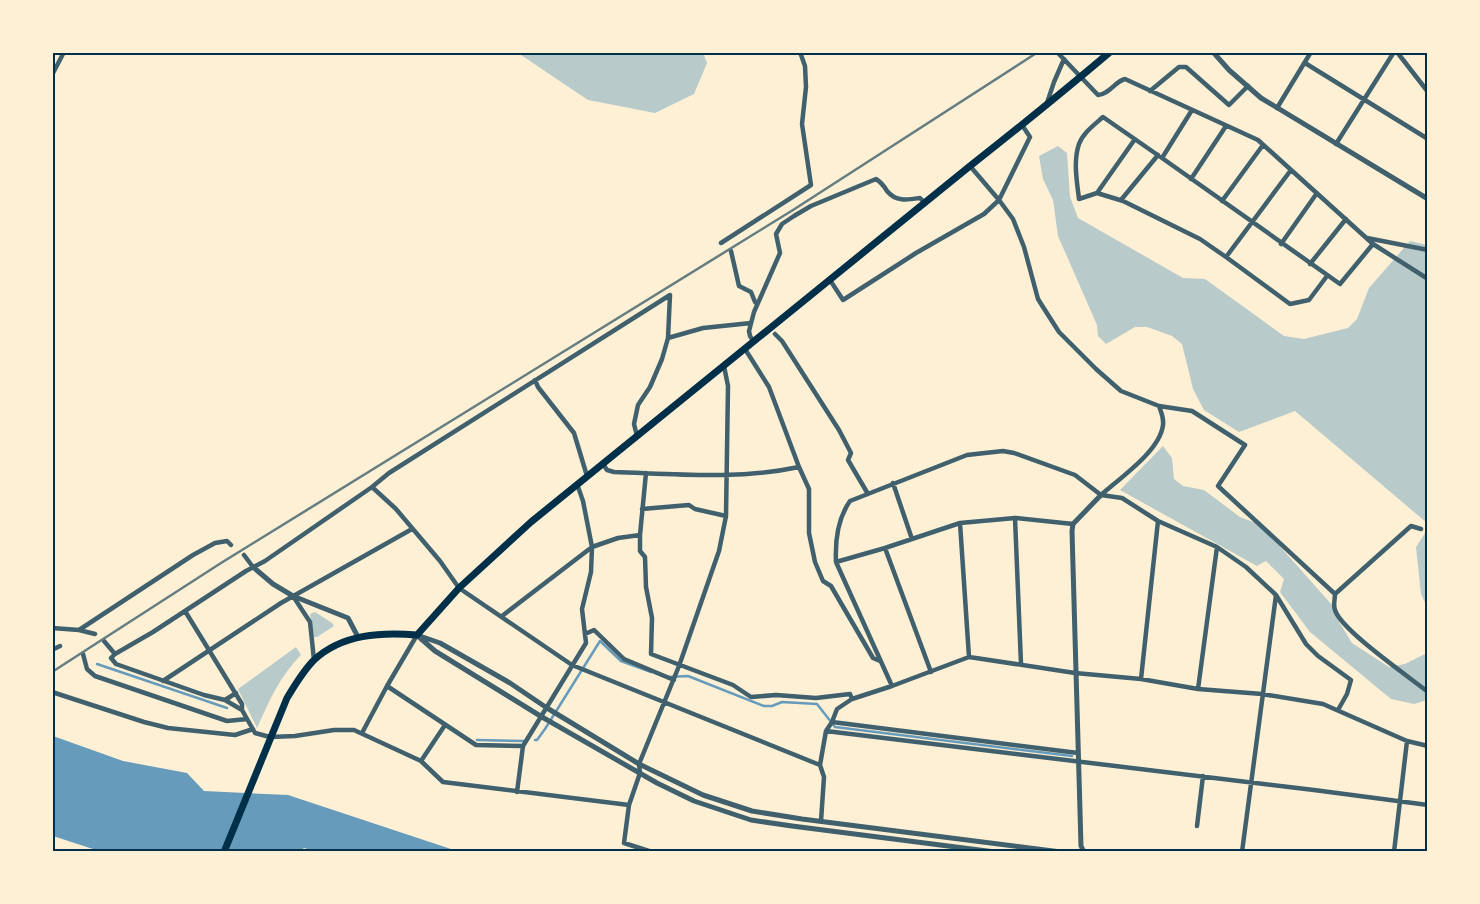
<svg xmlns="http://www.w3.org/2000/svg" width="1480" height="904" font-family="Commissioner,sans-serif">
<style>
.green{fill:#b9caca}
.water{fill:#669bbc}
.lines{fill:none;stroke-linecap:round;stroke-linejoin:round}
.stream{stroke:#669bbc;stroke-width:2.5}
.minor{stroke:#3f606c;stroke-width:4.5}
.tertiary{stroke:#3f606c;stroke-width:5}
.primary{stroke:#003049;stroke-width:7}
.rail{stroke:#657d81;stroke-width:2.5}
.neatline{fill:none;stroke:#003049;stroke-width:2}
</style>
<rect width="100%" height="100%" fill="#fdf0d5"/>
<!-- green -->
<path class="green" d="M 518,53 L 703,53 L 707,63 L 694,94 L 655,113 L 588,100 Z
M 1058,146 L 1067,153 L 1070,197 L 1078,218 L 1183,278 L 1205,279 L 1284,336 L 1304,339 L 1348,328 L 1357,319 L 1369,288 L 1410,241 L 1427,245 L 1427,523 L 1295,411 L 1239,432 L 1204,410 L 1193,389 L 1182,344 L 1172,336 L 1147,327 L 1135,327 L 1106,344 L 1098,336 L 1097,325 L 1058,236 L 1053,200 L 1043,179 L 1039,156 Z
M 1163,446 L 1172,458 L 1174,479 L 1183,486 L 1204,490 L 1240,517 L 1261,525 L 1333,606 L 1338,620 L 1352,643 L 1389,667 L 1405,664 L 1427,653 L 1427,700 L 1414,704 L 1391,699 L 1310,632 L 1280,592 L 1284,579 L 1266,561 L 1257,566 L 1120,490 Z
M 1427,530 L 1427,607 L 1421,594 L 1416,547 Z
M 315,612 L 332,623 L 334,626 L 317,637 L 314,637 L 310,614 Z
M 296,647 L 301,655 C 280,676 269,701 257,728 L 238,689 Z"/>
<!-- water -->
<path class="water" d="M 53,736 L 123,761 L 187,773 L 204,791 L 288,795 L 457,851 L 317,852 L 304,848 L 298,852 L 102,852 L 96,850 L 53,836 Z"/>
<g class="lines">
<!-- stream -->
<path class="stream" d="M 97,664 L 227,708
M 668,677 L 688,676 L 764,706 L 772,706 L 782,702 L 817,704 L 835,727 L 1072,756
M 477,740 L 525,741
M 535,740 L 537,740 L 545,729 L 600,641 L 621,661 L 651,672"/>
<!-- minor -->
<path class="minor" d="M 1057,52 L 1098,95 C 1110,94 1114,82 1125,79 L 1258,140 L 1373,244 L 1428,279
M 1397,52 L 1428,92
M 1305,63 L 1428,139
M 52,75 L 64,52
M 1150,91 L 1179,67 L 1186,67 L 1229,105 L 1248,86
M 1047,103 L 1054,82 L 1064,59
M 1277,108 L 1311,52
M 1192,110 L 1162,158 L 1340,284 L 1373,244
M 1336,144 L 1394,52
M 1162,158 L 1103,117 C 1094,125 1083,133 1079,144 C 1073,161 1077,182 1079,199 L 1097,193 L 1123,201 L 1200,239 L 1226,257 L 1291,170
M 970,166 L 999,200 L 1013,219 L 1024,247 L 1038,299 L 1043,307 L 1059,332 L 1096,369 L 1121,391 L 1159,406 L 1192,411 L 1245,445 L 1218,486 L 1335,594 C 1335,599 1333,605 1335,610 C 1341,630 1408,676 1428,692
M 1191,179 L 1226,126
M 1097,193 L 1135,139
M 1121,200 L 1158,155
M 1222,201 L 1263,145
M 1367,238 L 1428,250
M 721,243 L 811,185 L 802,124 L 806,87 L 805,66 L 800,52
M 1281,244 L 1317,193
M 731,251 L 739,286 L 751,292 L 755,302 L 757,304
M 1226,257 L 1290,304 L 1309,300 L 1327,276
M 1310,264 L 1346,219
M 830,280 L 843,300 L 916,253 L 984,214 L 999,200 L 1030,137 L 1022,125
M 775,334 L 782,341 L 839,430 L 851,453 L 848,460 L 868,494
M 668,338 L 703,328 L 751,323
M 754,342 L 750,336 L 749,331 L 754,312 L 780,253 L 776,234 L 782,224 L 794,216 L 811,206 L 876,179 C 881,182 884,186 887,191 C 896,202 907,200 920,198 L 925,203
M 745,349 L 769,387 L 799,467 L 809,489 L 809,533 L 815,562 L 823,581 L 831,586 L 873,658 L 880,661
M 535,380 L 538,387 L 574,433 L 587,476
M 603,464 L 607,470 L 614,472 C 675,474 738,480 799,467
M 893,483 L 912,539
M 372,487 L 396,509 L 440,561 L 459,588 L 572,665 L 820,765
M 1101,495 C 1120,478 1160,451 1163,425 C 1164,417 1161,412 1159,406
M 642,509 L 689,505 L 695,509 L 726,516
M 1015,518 L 1021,664
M 960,523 L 969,657
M 640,535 L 640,551 L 645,557 L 646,587 L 652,618 L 651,654 L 733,685 L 751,697 L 776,695 L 816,698 L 850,694 L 852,699
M 885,548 L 931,672
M 244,555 L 253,567
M 836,562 L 885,548 L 960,523 L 1015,518 L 1073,524
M 1335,594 L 1411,526 L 1421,529
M 293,596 L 310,622 L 314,660
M 185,611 L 242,704 L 242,710 L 255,733 L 270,737 L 295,736 L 334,730 L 354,730 L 421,761 L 443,782 L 629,805
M 502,616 L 592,547 L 618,538 L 640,535 L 646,473
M 52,628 L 79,630 L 95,634
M 79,630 L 193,555 L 215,543 L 227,541 L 231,545
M 585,634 L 594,630 L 624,659 L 674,680
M 104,641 L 115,654
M 52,650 L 60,646
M 83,654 L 87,669 L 95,676 L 227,721 L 247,719
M 1141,679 L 1158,521
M 163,681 L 281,603 L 412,529
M 387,686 L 476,745 L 523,746
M 892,686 L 836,562 C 835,541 838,518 850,501 L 967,455 L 1003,451 L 1014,453 L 1075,475 L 1101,495 L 1122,498 L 1158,521 L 1217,547 L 1246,567 L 1276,595 L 1306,644 L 1318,656 L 1351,680 L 1347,694 L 1338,710
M 1198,689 L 1217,547
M 52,692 L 144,722 L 168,728 L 235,735 L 253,729
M 236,693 L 225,700 L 204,695 L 116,664 L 111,658 L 115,654 L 153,632 L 246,571 L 265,561 L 372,487 L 389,473 L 670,295 L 668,338 L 662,359 L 650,387 L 638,405 L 634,424 L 637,436
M 225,700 L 242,710
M 832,722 L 1078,753
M 826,731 L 1314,790 L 1428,805
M 362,733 L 387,686 L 417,635
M 421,761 L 445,725
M 517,792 L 523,746 L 586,643 L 582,609 L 591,572 L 592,547 L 583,501 L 577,484
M 821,821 L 824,777 L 820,765 L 826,731 L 832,722 L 837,709 L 852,699 L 892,686 L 969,657 L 1075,673 L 1141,679 L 1198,689 L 1262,694 L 1323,704 L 1407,741 L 1428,746
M 1197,826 L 1203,776
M 652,852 L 624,843 L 629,805 L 640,773 L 639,764 L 679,666 L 719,551 L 726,516 L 728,386 L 724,366
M 1242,852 L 1276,595
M 1394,852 L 1407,741"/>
<!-- tertiary -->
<path class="tertiary" d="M 1213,52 L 1229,70 L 1261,98 L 1428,199
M 253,567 L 273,584 L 293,596 L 348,618 L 358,637
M 417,635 L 440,643 L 510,683 L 547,708 L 639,764 L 703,795 L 752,811 L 802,819 L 1061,852
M 419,637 L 435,651 L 542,717 L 657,783 L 694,801 L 751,820 L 792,826 L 995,852
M 1084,852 L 1081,846 L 1072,531 L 1073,524 L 1101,495"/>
<!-- primary -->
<path class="primary" d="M 224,852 L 287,698 C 295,685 303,671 314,660 C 342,634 381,632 417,635 L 459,588 L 531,522 L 970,166 C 1017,129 1064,91 1110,52"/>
<!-- rail -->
<path class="rail" d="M 52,672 L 221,563 L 793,210 L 1038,52"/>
</g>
<!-- border -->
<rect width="1480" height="904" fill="none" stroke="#fdf0d5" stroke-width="108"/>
<rect x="54" y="54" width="1372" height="796" class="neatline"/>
</svg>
